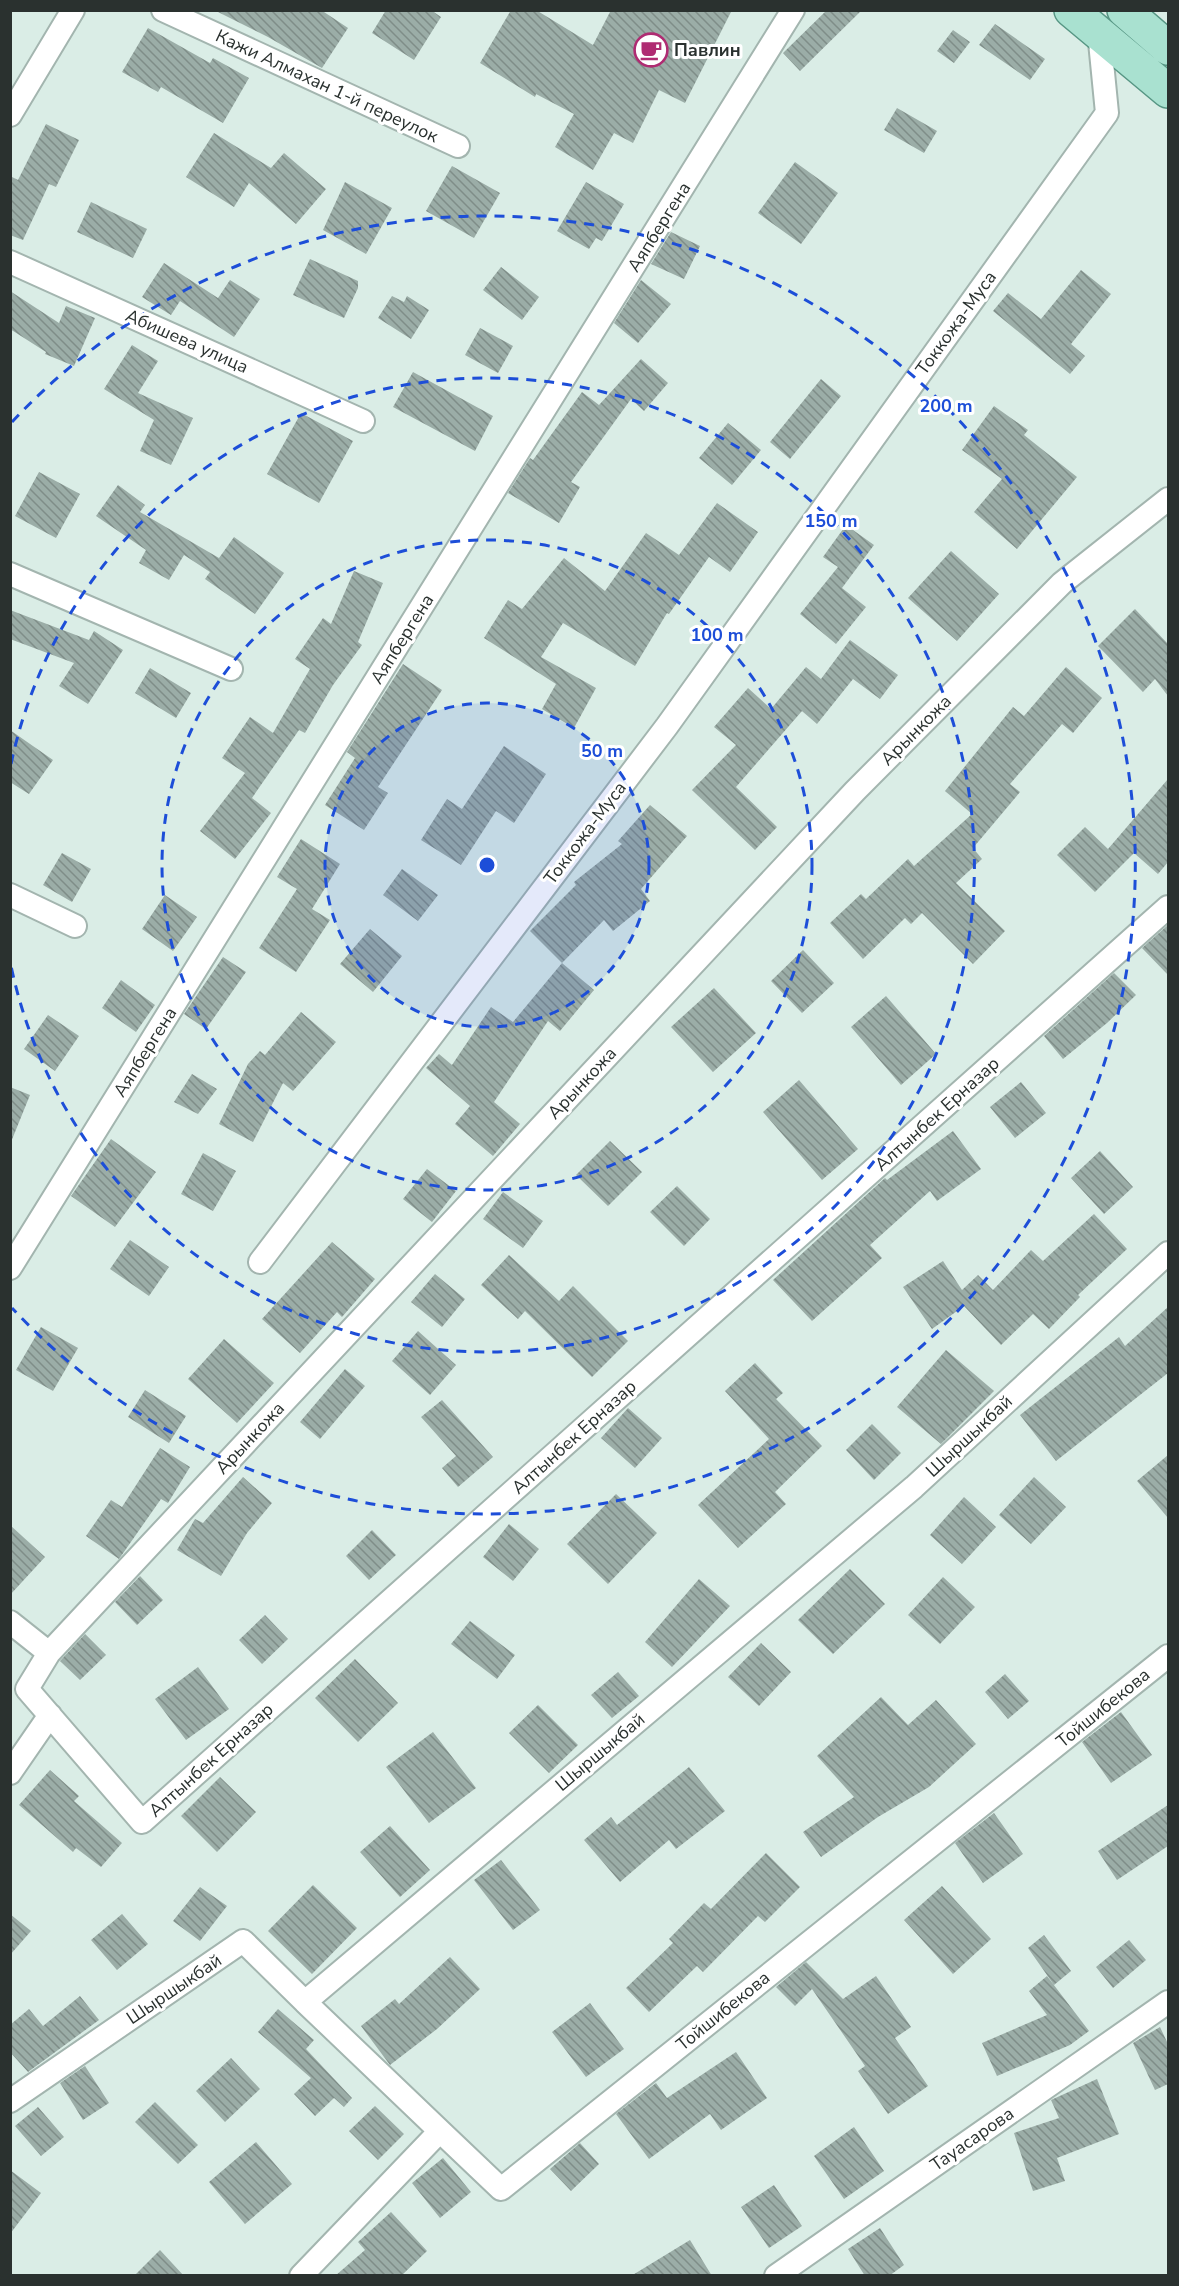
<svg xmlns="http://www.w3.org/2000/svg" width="1179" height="2286" font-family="'Nunito Sans',sans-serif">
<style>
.building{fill:url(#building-back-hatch)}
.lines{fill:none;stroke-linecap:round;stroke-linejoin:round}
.street-casing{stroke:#a3b5af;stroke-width:26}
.primary-casing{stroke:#579684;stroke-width:36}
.street{stroke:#fff;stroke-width:22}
.primary{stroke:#a9e1d0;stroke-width:33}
.ring{fill:none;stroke:#1d4ed8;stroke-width:3;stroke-dasharray:10 8}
.labels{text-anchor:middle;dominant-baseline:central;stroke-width:6;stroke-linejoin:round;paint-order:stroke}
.poi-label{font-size:18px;font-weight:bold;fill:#2a312f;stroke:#fff;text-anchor:start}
.street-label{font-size:18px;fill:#2a312f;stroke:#fff}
.centre{fill:#1d4ed8;stroke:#fff;stroke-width:3}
.ring-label{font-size:18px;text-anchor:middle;font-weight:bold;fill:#1d4ed8;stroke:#fff;stroke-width:6;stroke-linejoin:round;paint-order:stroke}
</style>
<defs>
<pattern id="building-back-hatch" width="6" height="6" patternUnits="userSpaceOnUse" patternTransform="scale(1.5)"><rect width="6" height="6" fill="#9bada7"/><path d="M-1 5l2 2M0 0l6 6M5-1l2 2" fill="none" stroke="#7f8d88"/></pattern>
</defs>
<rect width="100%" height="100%" fill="#daede6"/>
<!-- building -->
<path class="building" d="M 214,10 L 321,10 L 348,28 L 322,68 L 268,37 Z
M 386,10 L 431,10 L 441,17 L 414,60 L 372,33 Z
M 511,10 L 536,10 L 593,45 L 611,10 L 732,10 L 685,103 L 659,90 L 633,143 L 614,133 L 593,170 L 555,147 L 574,114 L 536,94 L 535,97 L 480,63 Z
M 827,10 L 862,10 L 800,71 L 783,53 Z
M 995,24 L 1045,59 L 1030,80 L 979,45 Z
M 148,28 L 210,63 L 213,58 L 249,78 L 223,123 L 161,87 L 158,92 L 122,72 Z
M 953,30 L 970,42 L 954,63 L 937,51 Z
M 897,108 L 937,131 L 924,153 L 884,130 Z
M 46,124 L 79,140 L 56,187 L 49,184 L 23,240 L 10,235 L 10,176 L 18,180 Z
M 214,133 L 271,168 L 284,153 L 326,189 L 296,224 L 249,183 L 234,207 L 186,177 Z
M 795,162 L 838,193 L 801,244 L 758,213 Z
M 452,166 L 500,193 L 474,238 L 426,211 Z
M 345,182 L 392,208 L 366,254 L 323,230 Z
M 586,182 L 624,204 L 602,241 L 596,238 L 589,249 L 557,231 Z
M 91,202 L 147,229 L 133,258 L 77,232 Z
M 671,232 L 700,246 L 684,279 L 651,264 Z
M 310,259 L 358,281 L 358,288 L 344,318 L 293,295 Z
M 164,263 L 218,298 L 230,280 L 260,299 L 234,337 L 180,301 L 171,315 L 142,297 Z
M 501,267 L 539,297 L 522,320 L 483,290 Z
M 1081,270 L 1111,294 L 1071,344 L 1085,356 L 1070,374 L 993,311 L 1008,293 L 1041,319 Z
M 641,280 L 671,304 L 638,343 L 614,323 Z
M 10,291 L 59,323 L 66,306 L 95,318 L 74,366 L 45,354 L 46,352 L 10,329 Z
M 392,296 L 404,302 L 407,296 L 429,310 L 411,339 L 378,318 Z
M 480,328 L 513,346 L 498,373 L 465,355 Z
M 132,345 L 158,361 L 138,393 L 193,418 L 171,465 L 140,451 L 154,420 L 104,389 Z
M 641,359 L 668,383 L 644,411 L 631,399 L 571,482 L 580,487 L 559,523 L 508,493 L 530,458 L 533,460 L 582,392 L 599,405 Z
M 413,372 L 493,416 L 475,451 L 393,407 Z
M 821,379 L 841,396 L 790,459 L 770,442 Z
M 994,406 L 1028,430 L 1024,435 L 1077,477 L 1017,549 L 974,512 L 1002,479 L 962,450 Z
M 301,413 L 353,441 L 319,503 L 267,474 Z
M 728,423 L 761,450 L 732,485 L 699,458 Z
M 39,472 L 80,494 L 56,538 L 15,516 Z
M 118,485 L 145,505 L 140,512 L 219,558 L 234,537 L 284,573 L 255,614 L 205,579 L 210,572 L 184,555 L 169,580 L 139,563 L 146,550 L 96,516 Z
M 717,503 L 758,532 L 730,572 L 709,557 L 669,614 L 667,613 L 635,666 L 563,623 L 541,657 L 596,688 L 574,728 L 542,709 L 556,684 L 484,638 L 508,600 L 522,609 L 564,558 L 605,591 L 646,533 L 679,555 Z
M 846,525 L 874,545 L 842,588 L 866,607 L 836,644 L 800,614 L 838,567 L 823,557 Z
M 951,551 L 999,594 L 957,641 L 908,598 Z
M 354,571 L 383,583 L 358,642 L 362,645 L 333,685 L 305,733 L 299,730 L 252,798 L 271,813 L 235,859 L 200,831 L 245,773 L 222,758 L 250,717 L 273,733 L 310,669 L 295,659 L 323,618 L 331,624 Z
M 1135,609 L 1168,644 L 1168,696 L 1155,679 L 1143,692 L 1098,646 Z
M 10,610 L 89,640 L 94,631 L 123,650 L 88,704 L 59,686 L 74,663 L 10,639 Z
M 850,640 L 898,675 L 880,699 L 853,679 L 817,724 L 802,711 L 736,787 L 777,827 L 755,850 L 692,790 L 736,745 L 714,727 L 748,688 L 771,709 L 806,667 L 821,679 Z
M 403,664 L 442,690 L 378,787 L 388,793 L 364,830 L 325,805 L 355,758 L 347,752 Z
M 1066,667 L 1102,698 L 1073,733 L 1062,724 L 1010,784 L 1020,792 L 973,848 L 982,859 L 956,883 L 1005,931 L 973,964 L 922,913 L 911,924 L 905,918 L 863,959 L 830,923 L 861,894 L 866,899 L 908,859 L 914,866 L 972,814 L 945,791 L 1013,707 L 1024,716 Z
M 150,668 L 191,693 L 176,718 L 135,693 Z
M 10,730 L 53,760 L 29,794 L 10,782 Z
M 504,746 L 546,774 L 514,823 L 496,811 L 461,865 L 421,840 L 447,799 L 462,809 Z
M 1168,779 L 1168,862 L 1158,874 L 1134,853 L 1095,892 L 1057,855 L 1085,827 L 1108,849 Z
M 650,805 L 687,836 L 641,889 L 650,901 L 613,931 L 604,920 L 562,963 L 530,931 L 576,885 L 574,882 L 622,844 L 618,841 Z
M 301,839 L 340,864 L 312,909 L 330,920 L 296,972 L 259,948 L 297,889 L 277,877 Z
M 62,853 L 91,869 L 72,902 L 43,885 Z
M 402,869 L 438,895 L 418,921 L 383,895 Z
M 165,895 L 197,917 L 173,951 L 142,929 Z
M 1168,925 L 1168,975 L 1142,948 Z
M 370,929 L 402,956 L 373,992 L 340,964 Z
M 803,950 L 834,983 L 802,1013 L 771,981 Z
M 223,957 L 246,972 L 206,1029 L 184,1014 Z
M 562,963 L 594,990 L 560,1031 L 548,1021 L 494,1102 L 520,1124 L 493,1156 L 455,1124 L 470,1106 L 426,1068 L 439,1054 L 452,1065 L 491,1007 L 513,1022 Z
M 1114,973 L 1136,995 L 1107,1023 L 1063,1059 L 1044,1036 Z
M 121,980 L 155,1005 L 136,1032 L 102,1008 Z
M 714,988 L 756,1033 L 713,1072 L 671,1027 Z
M 886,996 L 936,1054 L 901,1085 L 851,1027 Z
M 301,1012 L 336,1042 L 293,1091 L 283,1083 L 253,1142 L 219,1124 L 248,1064 L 260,1051 L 265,1055 Z
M 48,1015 L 79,1036 L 55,1071 L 24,1049 Z
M 192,1074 L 217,1089 L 198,1114 L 174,1102 Z
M 799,1080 L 858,1149 L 822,1180 L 763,1112 Z
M 1021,1082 L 1046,1113 L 1015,1138 L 990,1107 Z
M 10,1087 L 30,1095 L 11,1142 L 10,1142 Z
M 953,1131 L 981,1169 L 937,1201 L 930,1191 L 870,1245 L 882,1258 L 812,1321 L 773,1280 L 885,1178 L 887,1180 Z
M 111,1139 L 156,1172 L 115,1227 L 71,1196 Z
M 610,1141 L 642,1172 L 608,1206 L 576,1175 Z
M 1100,1151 L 1133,1187 L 1104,1214 L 1071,1178 Z
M 203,1153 L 236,1171 L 213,1211 L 181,1194 Z
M 427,1169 L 456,1191 L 432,1222 L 403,1199 Z
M 677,1186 L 710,1219 L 684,1246 L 650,1212 Z
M 503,1192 L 543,1221 L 523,1248 L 483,1219 Z
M 1094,1214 L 1127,1249 L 1078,1295 L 1080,1297 L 1049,1329 L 1033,1314 L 1001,1345 L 964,1306 L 932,1329 L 903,1287 L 943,1261 L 962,1290 L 978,1275 L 993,1290 L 1031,1250 L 1043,1261 Z
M 130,1240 L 169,1267 L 149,1296 L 110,1269 Z
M 332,1242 L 375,1279 L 342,1317 L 337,1312 L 300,1353 L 262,1319 Z
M 509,1255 L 559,1301 L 573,1286 L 628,1341 L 592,1377 L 525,1311 L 518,1319 L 481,1285 Z
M 435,1274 L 465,1299 L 442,1327 L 411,1302 Z
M 1168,1307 L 1168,1373 L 1056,1461 L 1020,1415 L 1119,1337 L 1125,1346 Z
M 41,1327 L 78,1348 L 53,1391 L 16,1370 Z
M 418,1331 L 456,1365 L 430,1395 L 392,1361 Z
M 224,1339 L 274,1383 L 237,1423 L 188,1379 Z
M 946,1350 L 994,1391 L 941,1444 L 897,1407 Z
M 755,1363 L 783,1393 L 776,1399 L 822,1446 L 775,1492 L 786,1504 L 738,1548 L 698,1505 L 769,1439 L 725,1391 Z
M 345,1369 L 365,1386 L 320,1439 L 300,1422 Z
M 145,1390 L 186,1416 L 169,1443 L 128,1417 Z
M 442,1400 L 493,1457 L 458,1487 L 442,1468 L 456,1456 L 421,1417 Z
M 628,1408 L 662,1438 L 635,1468 L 601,1438 Z
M 872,1424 L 901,1453 L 874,1480 L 846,1450 Z
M 160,1448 L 190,1467 L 168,1503 L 161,1499 L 119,1559 L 86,1536 L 111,1500 L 122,1507 Z
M 1168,1455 L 1168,1518 L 1137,1481 Z
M 243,1477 L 272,1503 L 247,1533 L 221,1576 L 177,1550 L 195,1519 L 203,1523 Z
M 1034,1477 L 1066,1507 L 1031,1544 L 999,1515 Z
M 616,1494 L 657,1533 L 608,1584 L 567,1544 Z
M 964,1497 L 996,1527 L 962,1564 L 930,1535 Z
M 509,1524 L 539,1549 L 513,1581 L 483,1557 Z
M 10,1525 L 45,1557 L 10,1595 Z
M 372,1530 L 396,1555 L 369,1580 L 346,1556 Z
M 850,1569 L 885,1604 L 833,1654 L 798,1620 Z
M 140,1576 L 163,1600 L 137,1625 L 115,1602 Z
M 943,1577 L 975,1607 L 940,1644 L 908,1615 Z
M 699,1579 L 730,1606 L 672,1667 L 645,1642 Z
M 265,1615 L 288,1639 L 262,1664 L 239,1640 Z
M 470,1621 L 515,1655 L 497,1679 L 451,1644 Z
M 85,1634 L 106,1655 L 80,1680 L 60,1661 Z
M 761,1643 L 791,1672 L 759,1706 L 728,1677 Z
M 355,1659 L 398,1703 L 358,1742 L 315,1698 Z
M 198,1667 L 229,1709 L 186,1740 L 155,1699 Z
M 618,1672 L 639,1696 L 612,1718 L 591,1695 Z
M 1005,1674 L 1029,1701 L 1008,1719 L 985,1692 Z
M 881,1697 L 908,1725 L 936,1700 L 976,1744 L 929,1787 L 878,1817 L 821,1857 L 803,1832 L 854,1797 L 817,1756 Z
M 538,1705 L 578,1745 L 549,1773 L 509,1733 Z
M 1121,1712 L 1152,1755 L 1111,1783 L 1082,1742 Z
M 433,1732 L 476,1788 L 429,1823 L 386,1767 Z
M 689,1767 L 725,1811 L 676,1849 L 669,1840 L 620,1882 L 584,1840 L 611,1817 L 617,1825 Z
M 50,1770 L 79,1796 L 74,1801 L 122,1843 L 101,1867 L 76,1848 L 73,1852 L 19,1805 Z
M 220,1777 L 256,1812 L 217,1852 L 181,1816 Z
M 1168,1805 L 1168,1846 L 1117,1880 L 1098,1851 Z
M 994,1813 L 1023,1854 L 983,1883 L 955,1843 Z
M 390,1826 L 430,1870 L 400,1897 L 360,1852 Z
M 766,1853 L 800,1887 L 765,1922 L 758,1916 L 703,1972 L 697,1966 L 649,2012 L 626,1988 L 673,1943 L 669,1939 L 704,1903 L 711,1909 Z
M 501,1860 L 540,1910 L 513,1930 L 474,1880 Z
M 313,1885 L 357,1928 L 312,1974 L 268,1931 Z
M 942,1886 L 991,1939 L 953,1974 L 904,1920 Z
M 200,1887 L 227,1906 L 200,1941 L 173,1921 Z
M 10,1914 L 31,1931 L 10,1955 Z
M 122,1914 L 148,1944 L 117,1970 L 91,1940 Z
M 1044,1935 L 1071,1971 L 1054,1985 L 1028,1948 Z
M 1129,1940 L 1146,1960 L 1113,1988 L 1096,1967 Z
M 450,1957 L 480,1989 L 437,2029 L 390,2065 L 361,2026 L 395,1999 L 399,2004 Z
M 806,1962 L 843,1999 L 876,1976 L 911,2027 L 895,2038 L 928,2086 L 888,2114 L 858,2071 L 865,2066 L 812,1989 L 795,2006 L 776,1987 Z
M 1047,1976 L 1089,2031 L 1070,2045 L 997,2076 L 982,2043 L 1047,2015 L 1029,1991 Z
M 80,1996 L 99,2020 L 28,2072 L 10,2052 L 10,2025 L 29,2009 L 43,2026 Z
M 590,2003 L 624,2049 L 586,2077 L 552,2032 Z
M 278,2009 L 314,2040 L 306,2049 L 352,2098 L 344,2107 L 334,2098 L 315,2116 L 294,2094 L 311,2078 L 258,2032 Z
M 1160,2027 L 1168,2044 L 1168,2084 L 1155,2090 L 1133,2043 Z
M 736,2052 L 767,2098 L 721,2130 L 710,2114 L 649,2159 L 616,2114 L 656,2083 L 667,2098 Z
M 231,2058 L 260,2089 L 225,2122 L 196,2091 Z
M 85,2066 L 109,2103 L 83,2120 L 60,2083 Z
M 1097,2079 L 1119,2134 L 1057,2158 L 1065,2181 L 1033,2191 L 1014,2133 L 1059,2118 L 1051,2100 Z
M 155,2102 L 198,2145 L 178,2164 L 135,2122 Z
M 375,2106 L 404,2134 L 378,2160 L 349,2131 Z
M 38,2107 L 64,2137 L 41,2156 L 15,2126 Z
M 854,2127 L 884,2171 L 844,2199 L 814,2156 Z
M 256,2142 L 292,2184 L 245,2224 L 209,2182 Z
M 580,2143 L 599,2164 L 571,2191 L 550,2169 Z
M 443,2158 L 471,2192 L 440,2218 L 412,2183 Z
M 10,2170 L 41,2193 L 10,2234 Z
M 774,2185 L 802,2226 L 769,2248 L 741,2207 Z
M 391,2212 L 427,2251 L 401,2276 L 335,2276 L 365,2250 L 358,2242 Z
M 880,2228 L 904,2265 L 889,2276 L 865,2276 L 848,2249 Z
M 690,2240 L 712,2276 L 631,2276 Z
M 160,2250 L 184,2276 L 134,2276 Z"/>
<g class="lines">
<defs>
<path id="street" d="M 163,10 L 458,146
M 10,115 L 73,10
M 10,262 L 363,421
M 10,574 L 231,669
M 10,895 L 75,926
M 260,1262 L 667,726 L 1107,113 L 1099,32
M 10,1268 L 793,10
M 10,1622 L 49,1653 L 855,791 L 1062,583 L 1168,499
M 49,1653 L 27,1689 L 142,1822 L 1168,907
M 10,1773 L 50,1715
M 305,2002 L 440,2131
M 10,2101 L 243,1941 L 305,2002 L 914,1487 L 1168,1253
M 301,2276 L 440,2131 L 501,2189 L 1168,1656
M 776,2276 L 1168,2002"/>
<path id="primary" d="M 1071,10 L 1168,91
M 1124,10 L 1168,48"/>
</defs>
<!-- street casing -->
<use href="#street" class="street-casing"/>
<!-- primary casing -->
<use href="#primary" class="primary-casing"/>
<!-- street -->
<use href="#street" class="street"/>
<!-- primary -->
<use href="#primary" class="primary"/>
</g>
<!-- distance rings -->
<circle cx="487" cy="865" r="162" fill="#1d4ed8" fill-opacity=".12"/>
<g class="ring">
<circle cx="487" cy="865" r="162"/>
<circle cx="487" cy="865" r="325"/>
<path d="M11 764A487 487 0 1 1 11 966"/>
<path d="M12 422A649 649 0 1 1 12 1308"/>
</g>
<!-- icons -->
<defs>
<symbol id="cafe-ring" viewBox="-11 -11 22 22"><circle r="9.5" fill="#fff" stroke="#af2b72" stroke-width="1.5"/><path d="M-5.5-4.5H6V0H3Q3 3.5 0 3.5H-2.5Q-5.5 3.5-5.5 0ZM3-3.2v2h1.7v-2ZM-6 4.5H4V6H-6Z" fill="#af2b72"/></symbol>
</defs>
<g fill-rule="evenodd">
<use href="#cafe-ring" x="632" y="31" width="38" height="38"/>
</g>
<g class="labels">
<!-- poi labels -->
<g class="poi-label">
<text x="674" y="50">Павлин</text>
</g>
<!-- street labels -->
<g class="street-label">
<text transform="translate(327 86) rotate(25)">Кажи Алмахан 1-й переулок</text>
<text transform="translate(659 227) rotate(-58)">Аяпбергена</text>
<text transform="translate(956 323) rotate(-54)">Токкожа-Муса</text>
<text transform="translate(187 341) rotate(24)">Абишева улица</text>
<text transform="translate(402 639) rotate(-58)">Аяпбергена</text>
<text transform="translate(916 730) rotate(-45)">Арынкожа</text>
<text transform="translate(585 833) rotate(-53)">Токкожа-Муса</text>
<text transform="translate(145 1052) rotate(-58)">Аяпбергена</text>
<text transform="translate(582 1083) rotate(-47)">Арынкожа</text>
<text transform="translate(937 1114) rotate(-42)">Алтынбек Ерназар</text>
<text transform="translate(969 1436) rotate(-43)">Шыршыкбай</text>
<text transform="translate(574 1437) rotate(-42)">Алтынбек Ерназар</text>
<text transform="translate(250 1438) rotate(-47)">Арынкожа</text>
<text transform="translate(1103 1708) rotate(-39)">Тойшибекова</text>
<text transform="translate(600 1752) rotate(-40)">Шыршыкбай</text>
<text transform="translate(211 1760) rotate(-42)">Алтынбек Ерназар</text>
<text transform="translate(174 1989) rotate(-34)">Шыршыкбай</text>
<text transform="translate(723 2011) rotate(-39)">Тойшибекова</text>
<text transform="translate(972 2139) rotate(-35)">Тауасарова</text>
</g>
</g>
<circle cx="487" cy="865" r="9" class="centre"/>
<g class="ring-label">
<text x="946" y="412">200 m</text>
<text x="831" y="527">150 m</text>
<text x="717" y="641">100 m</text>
<text x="602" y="757">50 m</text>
</g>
<!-- border -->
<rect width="1179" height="2286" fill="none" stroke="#2a312f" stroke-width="24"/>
</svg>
